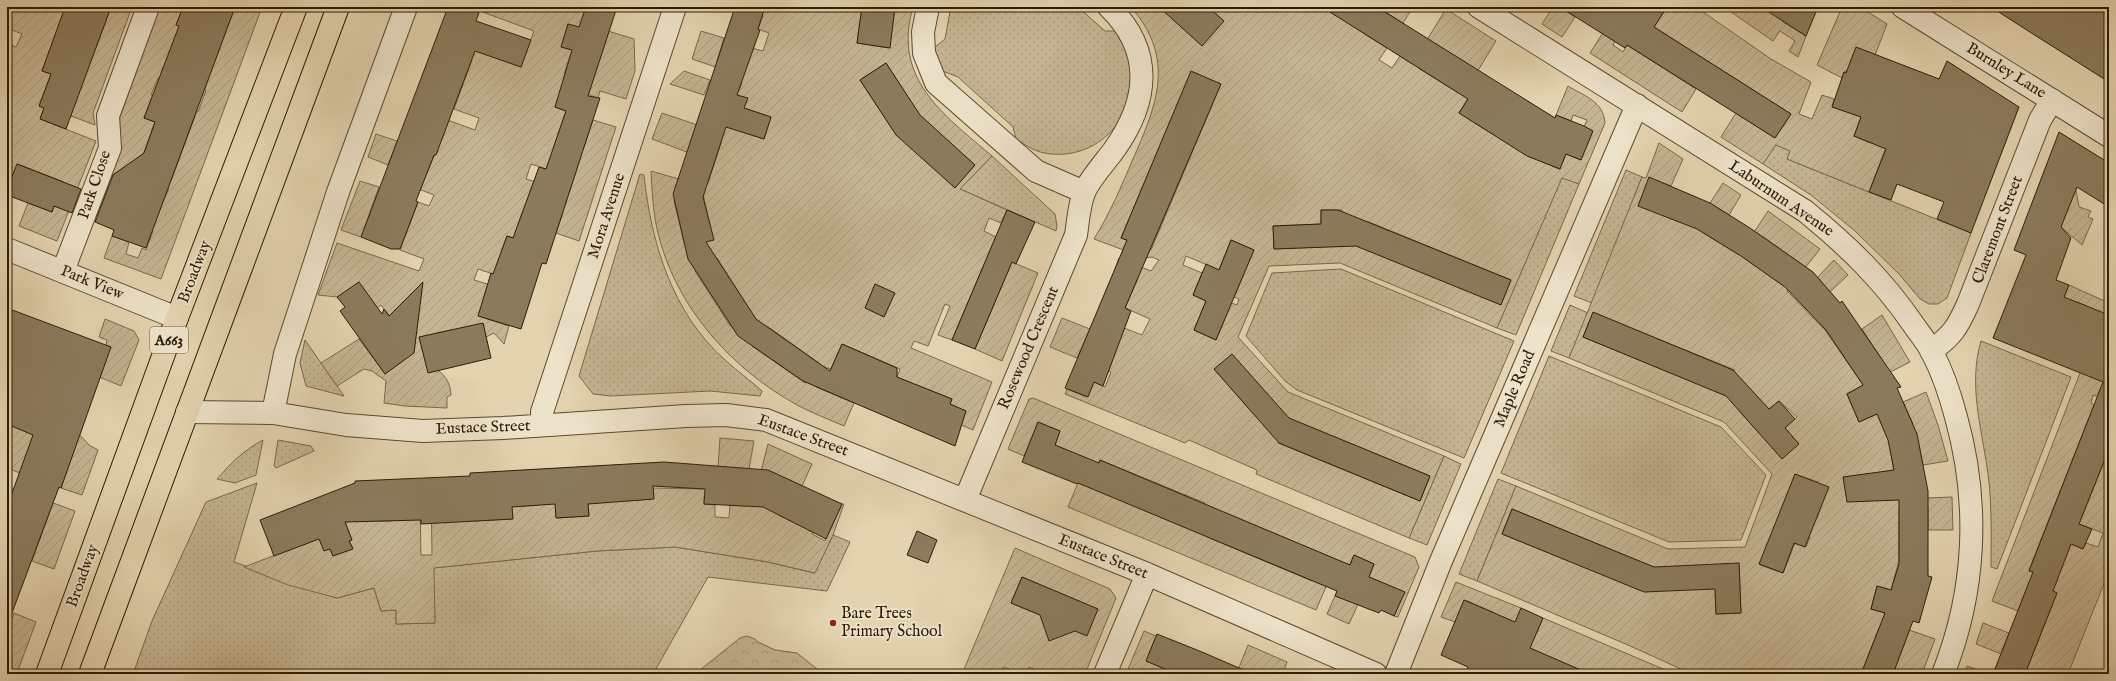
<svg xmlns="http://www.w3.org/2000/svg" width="2116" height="681" font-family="'IM FELL English',serif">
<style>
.grass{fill:url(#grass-dots);stroke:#78684b}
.park{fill:url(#park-crowns);stroke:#78684b}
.garden{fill:url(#garden-furrows);stroke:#78684b;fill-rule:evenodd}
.building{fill:#8b7b5d;stroke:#2c1c05}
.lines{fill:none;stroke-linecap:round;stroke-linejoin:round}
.minor-casing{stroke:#5a4a2f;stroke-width:24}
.tertiary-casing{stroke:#5a4a2f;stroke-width:24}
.trunk-casing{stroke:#2c1c05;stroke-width:24}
.minor{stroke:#ede2ca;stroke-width:22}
.tertiary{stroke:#ede2ca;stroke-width:22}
.trunk{stroke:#e3d3ae;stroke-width:22}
.poi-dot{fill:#8f2418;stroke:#ede2ca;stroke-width:1.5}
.labels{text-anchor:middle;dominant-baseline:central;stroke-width:3.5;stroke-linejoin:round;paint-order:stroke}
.shield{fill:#ede2ca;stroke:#665740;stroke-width:1}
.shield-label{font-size:15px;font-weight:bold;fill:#2c1c05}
.street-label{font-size:16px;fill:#2c1c05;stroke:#ede2ca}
.poi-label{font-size:16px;fill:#2c1c05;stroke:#ede2ca;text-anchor:start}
</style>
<defs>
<pattern id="grass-dots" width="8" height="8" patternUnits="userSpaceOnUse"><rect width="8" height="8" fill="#c4b491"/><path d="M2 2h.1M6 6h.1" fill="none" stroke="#a99a7c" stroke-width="1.8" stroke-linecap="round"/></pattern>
<pattern id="park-crowns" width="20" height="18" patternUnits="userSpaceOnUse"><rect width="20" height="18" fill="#c4b491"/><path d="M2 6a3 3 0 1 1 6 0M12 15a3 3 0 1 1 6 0" fill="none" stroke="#a99a7c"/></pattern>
<pattern id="garden-furrows" width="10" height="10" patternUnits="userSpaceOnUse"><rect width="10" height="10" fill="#c4b491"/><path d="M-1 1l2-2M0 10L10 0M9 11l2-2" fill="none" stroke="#a99a7c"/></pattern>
</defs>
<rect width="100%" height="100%" fill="#e3d3ae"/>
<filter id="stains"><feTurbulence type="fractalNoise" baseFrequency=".005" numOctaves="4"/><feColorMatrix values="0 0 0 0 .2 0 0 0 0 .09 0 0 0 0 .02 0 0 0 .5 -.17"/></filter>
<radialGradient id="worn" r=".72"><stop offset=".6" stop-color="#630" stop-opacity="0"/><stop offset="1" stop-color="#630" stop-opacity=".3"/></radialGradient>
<!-- grass -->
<path class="grass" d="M 953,7 L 1078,7 L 1105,31 L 1119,31 C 1123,42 1133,60 1134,71 C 1135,77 1132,86 1131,92 C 1123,133 1086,161 1044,153 C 1034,151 1024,144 1016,139 L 1013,127 L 958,77 L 940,70 L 934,48 L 945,39 L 950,12 Z
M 1776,144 L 1790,151 L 1787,159 L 1971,233 L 1947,298 L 1938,304 L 1929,304 L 1920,299 L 1899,274 L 1855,231 L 1811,195 L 1763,164 Z
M 992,156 L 1055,214 L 1057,226 L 1056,231 L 960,189 Z
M 1626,170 L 1642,177 L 1592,303 L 1574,296 Z
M 640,174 L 644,175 C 651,242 672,313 725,360 C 737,371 750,380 762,391 L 760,396 L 710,391 L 611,396 L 593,394 L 579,376 Z
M 1562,177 L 1579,184 L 1516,335 L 1497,328 Z
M 1341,269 L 1514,341 L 1464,458 L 1297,390 L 1285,381 L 1246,336 L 1272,273 Z
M 1570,305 L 1588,313 L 1569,358 L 1551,351 Z
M 305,340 L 344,396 L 306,386 L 300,363 Z
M 1981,341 L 2071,377 L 1997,569 L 1991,567 C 1991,539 1992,511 1989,482 C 1984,435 1967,388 1981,341 Z
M 1549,356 L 1721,427 L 1766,475 L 1741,540 L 1669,542 L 1501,473 Z
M 263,440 L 256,475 L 235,483 L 217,479 C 231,463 244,450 263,440 Z
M 278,440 L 311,446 L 314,451 L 276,468 L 274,466 Z
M 1444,456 L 1461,464 L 1427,545 L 1409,538 Z
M 1498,479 L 1516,486 L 1477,581 L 1459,574 Z
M 257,483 L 234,562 L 337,598 L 374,588 L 381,611 L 396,610 L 396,624 L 435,623 L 433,568 L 597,551 L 675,547 L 768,562 L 814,573 L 833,535 L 850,542 L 827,591 L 708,577 L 653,674 L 133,674 L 152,621 L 206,502 Z"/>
<!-- park -->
<path class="park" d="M 747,636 L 755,639 L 758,642 L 775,650 L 797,653 L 822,673 L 695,674 L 740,638 Z"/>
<!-- garden -->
<path class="garden" d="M 7,7 L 75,7 L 96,48 L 111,7 L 132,7 L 93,113 L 95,125 L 71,116 L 54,39 L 42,71 L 51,74 L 39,106 L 44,108 L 40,119 L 96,141 L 57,241 L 19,226 L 28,203 L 52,212 L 64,182 L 18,164 L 7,186 L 7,43 L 16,47 L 22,34 L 7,28 Z
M 158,7 L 183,7 L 176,25 L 222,41 L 235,7 L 262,7 L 161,279 L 104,258 L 112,236 L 129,242 L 126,254 L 138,258 L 142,248 L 146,250 L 153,231 L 151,230 L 169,188 L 165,187 L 123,205 L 101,197 L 113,188 L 123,168 L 107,179 L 117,125 ZM 177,32 L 220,48 L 203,89 L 206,90 L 198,112 L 151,95 L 158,78 L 165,80 L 171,48 ZM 151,100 L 195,116 L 171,181 L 138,169 L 155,122 L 144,118 Z
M 481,7 L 586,7 L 583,16 L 608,31 L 634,39 L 635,71 L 626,99 L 600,91 L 598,98 L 573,89 L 558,97 L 555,107 L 566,111 L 558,134 L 585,143 L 593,120 L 616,127 L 579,241 L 556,233 L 563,212 L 536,203 L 524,209 L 520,218 L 523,241 L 507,236 L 502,250 L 511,280 L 478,269 L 474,280 L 507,290 L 487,319 L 509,326 L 504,344 L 494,333 L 486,337 L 485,334 L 452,331 L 451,330 L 441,332 L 444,344 L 438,370 C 447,378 450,383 451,395 L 447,397 L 447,408 L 405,406 L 384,403 L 386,381 L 372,371 L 364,369 L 337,386 L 321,363 L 359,339 L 385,374 L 404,360 L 390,317 L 381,305 L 377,308 L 337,297 L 318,295 L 337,243 L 419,271 L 424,259 L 400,250 L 418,202 L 429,206 L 434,195 L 406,184 L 426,175 L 445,131 L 431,114 L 475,130 L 479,118 L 454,109 L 472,60 L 466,57 L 469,48 L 521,67 L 534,31 L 480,11 ZM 568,24 L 607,37 L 592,83 L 564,74 L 572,50 L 561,47 ZM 531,164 L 546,169 L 542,184 L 526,179 Z
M 765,7 L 862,7 L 857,43 L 889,48 L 895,7 L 913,7 C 892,79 943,114 992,156 L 960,189 L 1007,210 L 1001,223 L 989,218 L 984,231 L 996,237 L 952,340 L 938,335 L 950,306 L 945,304 L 928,346 L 914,341 L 911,348 L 992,382 L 973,430 L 961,425 L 966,411 L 950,404 L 952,399 L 929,390 L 892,390 L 900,369 L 842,344 L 831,369 L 824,367 L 816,387 L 854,403 L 844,426 C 828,419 812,413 797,405 C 730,368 674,305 657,229 C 653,210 652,190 651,171 L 703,186 L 705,182 L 708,183 L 722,140 L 687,152 L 652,139 L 662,113 L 712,130 L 715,123 L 764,139 L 771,117 L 744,108 L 747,99 L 737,95 L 742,83 L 734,80 L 736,74 L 692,59 L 701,31 L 724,38 L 717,61 L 744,70 L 752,48 L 763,51 L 769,33 L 758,29 L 763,16 L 759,14 ZM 886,63 L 919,115 L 894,131 L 860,80 ZM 929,124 L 975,165 L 955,187 ZM 703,194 L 713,239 L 685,246 L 674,201 ZM 717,258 L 752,313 L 731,327 L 695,271 ZM 767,326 L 819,363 L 805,383 L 752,346 Z
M 1131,7 L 1159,7 L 1180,25 L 1224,21 L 1208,7 L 1322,7 L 1356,27 L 1368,7 L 1413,7 L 1403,23 L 1382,10 L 1366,35 L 1387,48 L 1379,60 L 1392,68 L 1400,56 L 1412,64 L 1446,9 L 1496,41 L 1471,82 L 1476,85 L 1459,113 C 1492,134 1524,154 1559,169 L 1566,154 L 1581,160 L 1584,127 L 1587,120 L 1573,115 L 1571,121 L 1556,115 L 1568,86 C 1586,97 1603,101 1605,123 L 1579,184 L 1562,178 L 1497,328 L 1340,263 L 1269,266 L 1238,337 L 1288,392 L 1444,456 L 1409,538 L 1256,474 L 1257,470 L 1189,440 L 1185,443 L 1065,394 L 1067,389 L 1087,397 L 1094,382 L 1105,387 L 1111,372 L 1100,368 L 1124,328 L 1142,335 L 1150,319 L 1125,308 L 1138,278 L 1115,269 L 1119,258 L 1151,271 L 1159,260 L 1152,257 L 1145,258 L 1094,239 C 1110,213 1121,187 1133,159 C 1157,104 1176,59 1131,7 ZM 1433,43 L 1457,92 L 1418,68 ZM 1191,72 L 1221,84 L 1151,250 L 1121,238 ZM 1321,210 L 1342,210 L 1342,223 L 1339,246 L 1274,249 L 1273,226 L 1321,224 ZM 1369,222 L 1511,280 L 1501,304 L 1360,244 ZM 1231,240 L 1254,250 L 1234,297 L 1239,299 L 1237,305 L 1231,303 L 1216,340 L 1194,330 L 1206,301 L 1193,295 L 1202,273 L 1183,265 L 1186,256 L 1219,270 ZM 1214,369 L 1274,403 L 1257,418 ZM 1288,418 L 1430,476 L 1420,501 L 1278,443 Z
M 1553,7 L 1560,7 L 1575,17 L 1562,37 L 1542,24 Z
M 1654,7 L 1696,7 L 1771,59 L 1811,82 L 1799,114 L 1812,119 L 1822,95 L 1834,99 L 1832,106 L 1861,117 L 1854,136 L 1870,143 L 1878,124 L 1886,147 L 1869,192 L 1787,159 L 1790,151 L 1776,145 L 1763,164 L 1721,137 L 1736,113 L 1775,138 L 1791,114 L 1654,27 L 1663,13 Z
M 1724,7 L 1782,7 L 1783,22 L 1806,36 L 1798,57 L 1789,51 L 1795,41 L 1780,31 L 1773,41 Z
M 1842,7 L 1860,7 L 1887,24 L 1875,55 L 1844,72 L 1842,78 L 1817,65 Z
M 1604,31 L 1616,39 L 1613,45 L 1623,52 L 1627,45 L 1696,89 L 1682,112 L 1590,53 Z
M 684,71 L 710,80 L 704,95 L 670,84 Z
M 376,134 L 397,141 L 388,165 L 368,157 Z
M 1659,143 L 1683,159 L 1671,186 L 1650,178 L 1694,227 L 1739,255 L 1768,211 L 1820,249 L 1787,291 L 1825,330 L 1859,379 L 1884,363 L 1862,329 L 1882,315 L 1910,362 L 1847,394 L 1859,422 L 1877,414 L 1887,435 L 1913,424 L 1903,402 L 1926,392 L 1938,425 L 1948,461 L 1923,465 L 1918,441 L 1890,446 L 1898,499 L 1952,497 L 1953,530 L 1928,530 L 1928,507 L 1899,507 L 1899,560 L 1891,590 L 1877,586 L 1871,609 L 1908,619 L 1906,629 L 1935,639 L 1922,674 L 1893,674 L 1906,638 L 1879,628 L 1862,672 L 1867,674 L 1692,674 L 1628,645 L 1477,581 L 1516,486 L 1668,549 L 1745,547 L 1772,474 L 1724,422 L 1569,358 L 1642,177 L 1646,178 ZM 1762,236 L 1800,263 L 1784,286 L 1745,259 ZM 1593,313 L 1735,370 L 1725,395 L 1583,337 ZM 1779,401 L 1797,417 L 1785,428 L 1799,444 L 1782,458 L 1739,411 L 1769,409 ZM 1795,474 L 1818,482 L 1810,502 L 1821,506 L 1817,519 L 1805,514 L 1798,532 L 1810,537 L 1806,547 L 1795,543 L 1783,573 L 1760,565 ZM 1512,509 L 1654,567 L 1572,562 L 1502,534 ZM 1739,563 L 1741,613 L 1716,614 L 1715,589 Z
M 360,181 L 379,187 L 361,237 L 341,230 Z
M 1723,183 L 1741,195 L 1729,215 L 1710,203 Z
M 2075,185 L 2079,207 L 2091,211 L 2088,217 L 2093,219 L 2082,245 L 2061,227 Z
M 1834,260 L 1848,275 L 1830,292 L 1817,278 Z
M 1012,262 L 1038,273 L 1002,361 L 975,349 Z
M 2069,285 L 2109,303 L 2109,401 L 2093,395 L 2091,403 L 2094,405 L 2029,570 L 2056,581 L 2071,544 L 2083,549 L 2086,543 L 2098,547 L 2103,533 L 2079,524 L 2109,449 L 2109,571 L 2068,674 L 2025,674 L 2057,593 L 2030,582 L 2018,611 L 1992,601 L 2080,373 L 2086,306 L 2077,302 L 2061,305 Z
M 1062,318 L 1090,329 L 1077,358 L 1050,347 Z
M 105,319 L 134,331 L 139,340 L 121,386 L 97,376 L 111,347 L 106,345 L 107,340 L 99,337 Z
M 1033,398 L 1415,557 L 1419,567 L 1398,617 L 1394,616 L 1404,592 L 1369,577 L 1374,564 L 1354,555 L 1348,568 L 1332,573 L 1316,610 L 1068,507 L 1088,459 L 1055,445 L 1060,431 L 1038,422 L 1024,456 L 1008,449 L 1029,399 ZM 1100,460 L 1205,503 L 1195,529 L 1089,487 ZM 1208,534 L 1319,565 L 1312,581 L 1207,537 Z
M 7,407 L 37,436 L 20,473 L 7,468 Z
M 79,434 L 89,445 L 98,450 L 82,495 L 61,488 Z
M 720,438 L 754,441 L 749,469 L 718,467 Z
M 768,444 L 812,464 L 802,486 L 772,472 L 778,515 L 799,525 L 819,520 L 812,534 L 825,541 L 842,504 L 844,504 L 833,535 L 815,573 L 768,562 L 675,547 L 597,551 L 434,568 L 435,623 L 396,624 L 396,610 L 381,611 L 374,588 L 337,598 L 288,585 L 244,567 L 315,540 L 310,528 L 330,549 L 333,556 L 353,548 L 349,541 L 352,540 L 334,493 L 378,511 L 378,521 L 392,521 L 420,503 L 421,555 L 432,555 L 431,485 L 473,521 L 512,519 L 510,474 L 520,479 L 523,506 L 538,505 L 537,496 L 554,494 L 557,518 L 589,516 L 587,490 L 624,488 L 625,501 L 653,499 L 653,488 L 708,489 L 707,498 L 704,498 L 704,504 L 715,505 L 715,517 L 729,518 L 730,505 L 746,506 L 759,479 Z
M 7,486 L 75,511 L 54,569 L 32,561 L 50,511 L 7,499 Z
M 1015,548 L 1110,589 L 1116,598 L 1085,674 L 1045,674 L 1029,667 L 1026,674 L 1022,674 L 1004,667 L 1001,674 L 962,674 ZM 1022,577 L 1098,609 L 1050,619 L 1011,603 Z
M 1456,582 L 1521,608 L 1537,632 L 1543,618 L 1675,674 L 1554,674 L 1487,632 L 1495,613 L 1465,600 L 1455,622 L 1441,617 Z
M 1335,596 L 1359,602 L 1349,624 L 1327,614 Z
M 14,613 L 36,622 L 17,673 L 7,669 L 7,631 Z
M 1983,623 L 2009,633 L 2001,654 L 1976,644 Z
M 1144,631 L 1156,636 L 1146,661 L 1165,669 L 1164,674 L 1126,674 Z
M 1248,645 L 1287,662 L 1283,674 L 1253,674 L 1249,672 L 1228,674 L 1238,670 Z
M 1967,666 L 1989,674 L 1964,674 Z"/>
<!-- building -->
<path class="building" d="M 65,7 L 111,7 L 66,129 L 40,119 L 44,108 L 39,106 L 51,74 L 42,71 Z
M 183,7 L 235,7 L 146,248 L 112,236 L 114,230 L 95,222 L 113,175 L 144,153 L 155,122 L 144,118 L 179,26 L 176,25 Z
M 448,7 L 481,7 L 476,21 L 531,40 L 521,67 L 475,51 L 436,155 L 434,155 L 416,201 L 418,202 L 400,249 L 391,249 L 361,237 Z
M 586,7 L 617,7 L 588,96 L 600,98 L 546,264 L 542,263 L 521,329 L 478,316 L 491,273 L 493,274 L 507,236 L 513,238 L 539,167 L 546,169 L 566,111 L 555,107 L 572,50 L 561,47 L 568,24 L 579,27 Z
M 735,7 L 765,7 L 758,29 L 760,30 L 737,95 L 748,98 L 744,108 L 771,117 L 764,139 L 726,127 L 703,197 L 714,240 L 706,242 L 756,319 L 830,371 L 842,344 L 897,368 L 897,377 L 952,399 L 950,404 L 966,411 L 955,446 L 803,381 L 738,336 L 688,259 L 673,194 Z
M 862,7 L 895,7 L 890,48 L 857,43 Z
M 1159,7 L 1208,7 L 1224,21 L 1202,46 Z
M 1322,7 L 1377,7 L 1555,118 L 1556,115 L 1584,126 L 1593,131 L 1581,160 L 1566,154 L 1560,169 L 1527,156 L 1459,113 L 1468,99 Z
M 1560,7 L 1667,7 L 1654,27 L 1791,114 L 1775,138 L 1627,45 L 1625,48 Z
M 1761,7 L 1818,7 L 1806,36 Z
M 1991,7 L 2109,7 L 2109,82 L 2033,34 Z
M 1856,47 L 1939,79 L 1947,61 L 2019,107 L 1971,233 L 1937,219 L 1944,202 L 1897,184 L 1891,200 L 1869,192 L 1886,149 L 1854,136 L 1861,117 L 1832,107 L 1844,72 L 1846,73 Z
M 886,63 L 920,115 L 975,165 L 955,188 L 896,135 L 860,80 Z
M 1191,71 L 1221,84 L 1125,308 L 1131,311 L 1103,386 L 1094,382 L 1088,397 L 1065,388 L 1127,240 L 1121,238 Z
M 2059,132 L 2109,163 L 2109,207 L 2077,187 L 2061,227 L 2071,238 L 2056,280 L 2069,285 L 2064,297 L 2109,315 L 2109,449 L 2079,524 L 2092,529 L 2083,549 L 2071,544 L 2053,591 L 2057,593 L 2025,674 L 1993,674 L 2033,572 L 2029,571 L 2103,382 L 1993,338 L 2026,255 L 2014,250 Z
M 17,164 L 81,189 L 72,213 L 54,206 L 52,212 L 7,195 L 7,189 Z
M 1649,177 L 1710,203 L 1750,228 L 1813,272 L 1840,303 L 1842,301 L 1901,387 L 1897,388 L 1917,434 L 1928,491 L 1928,576 L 1932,577 L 1919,623 L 1913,621 L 1893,674 L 1861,674 L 1885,613 L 1871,609 L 1877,586 L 1891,590 L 1899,564 L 1899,500 L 1847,502 L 1843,477 L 1894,470 L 1888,440 L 1877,414 L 1859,422 L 1847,394 L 1863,385 L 1826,330 L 1785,287 L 1741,256 L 1697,229 L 1638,206 Z
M 1007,210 L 1035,222 L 1016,264 L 1012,262 L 975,349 L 952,340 Z
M 1321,210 L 1338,210 L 1511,280 L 1501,305 L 1356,246 L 1274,249 L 1273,226 L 1321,224 Z
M 1231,240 L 1254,250 L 1216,340 L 1194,330 L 1206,301 L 1193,295 L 1206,264 L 1219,270 Z
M 359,282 L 382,314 L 384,309 L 389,316 L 423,282 L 414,353 L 385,374 L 340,311 L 345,307 L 337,297 Z
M 875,284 L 895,293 L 884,317 L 865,308 Z
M 7,308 L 111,347 L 61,488 L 59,487 L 9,621 L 7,621 L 7,495 L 11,496 L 33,435 L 7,424 Z
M 1593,312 L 1733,370 L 1769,409 L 1779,401 L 1795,419 L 1785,428 L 1799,444 L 1782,459 L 1726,396 L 1583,337 Z
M 483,323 L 491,358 L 428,373 L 419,337 Z
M 1232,354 L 1289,418 L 1430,476 L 1420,501 L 1279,443 L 1214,369 Z
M 1038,422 L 1060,431 L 1055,445 L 1099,463 L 1100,460 L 1350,565 L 1354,555 L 1374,564 L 1369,577 L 1405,592 L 1394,616 L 1381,610 L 1379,613 L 1335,596 L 1337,591 L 1078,483 L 1077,484 L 1022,462 Z
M 664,462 L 768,470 L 842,504 L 826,539 L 763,507 L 704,504 L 705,489 L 653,486 L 654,499 L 588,504 L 589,516 L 556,518 L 555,504 L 512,507 L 513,519 L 421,524 L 421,520 L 345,522 L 352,540 L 349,541 L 353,549 L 333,556 L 330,549 L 324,551 L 319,539 L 274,556 L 260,520 L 355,483 L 355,481 L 470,476 L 470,473 Z
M 1795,474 L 1829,487 L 1805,547 L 1794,543 L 1783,573 L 1759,564 Z
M 1512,509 L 1654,567 L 1739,563 L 1741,613 L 1716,614 L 1715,589 L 1644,592 L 1502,534 Z
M 917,531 L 937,540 L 928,563 L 907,555 Z
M 1022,577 L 1098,609 L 1087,636 L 1075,631 L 1049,641 L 1040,615 L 1011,603 Z
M 1464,600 L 1515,622 L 1521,608 L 1543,618 L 1530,648 L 1590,674 L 1465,674 L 1468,667 L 1441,655 Z
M 1157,634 L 1202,652 L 1253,674 L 1177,674 L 1146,661 Z"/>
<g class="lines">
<defs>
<path id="minor" d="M 928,7 L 923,32 L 924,53 L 936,83 L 1036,171 L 1084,192
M 1479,7 L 1805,211 C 1848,246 1882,279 1913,324 C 1919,333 1927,342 1932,352 C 1943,373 1950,394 1956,417 C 1980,503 1976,591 1943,674
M 7,249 L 177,318
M 63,271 L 110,148 L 108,116 L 148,7
M 1931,351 C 1953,335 1957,328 1968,304 L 2040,120 L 2052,100
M 187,412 L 273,413 L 346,425 L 423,431 L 503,428 L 686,416 L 726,415 L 766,420 L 1147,574 L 1376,674
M 273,413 L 285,354 L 338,192 L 406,7
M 543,425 L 542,412 L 675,7
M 965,500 L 1076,235 C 1078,222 1079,205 1084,193 C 1088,181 1106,161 1114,150 C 1149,101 1154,51 1109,7
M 1105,674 L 1147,574
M 1396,674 L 1441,561 L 1637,105"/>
<path id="tertiary" d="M 1903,7 L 2109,136"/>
<path id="trunk" d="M 47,674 L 177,318 L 296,7
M 90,674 L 338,7"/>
</defs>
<!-- minor casing -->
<use href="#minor" class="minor-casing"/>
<!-- tertiary casing -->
<use href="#tertiary" class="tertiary-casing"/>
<!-- trunk casing -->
<use href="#trunk" class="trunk-casing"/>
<!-- minor -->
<use href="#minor" class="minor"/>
<!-- tertiary -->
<use href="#tertiary" class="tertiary"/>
<!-- trunk -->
<use href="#trunk" class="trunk"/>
</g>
<!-- markers -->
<circle class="poi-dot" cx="833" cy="623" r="4"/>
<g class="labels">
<!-- shield labels -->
<rect class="shield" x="150" y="327" width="38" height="26" rx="3"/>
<g class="shield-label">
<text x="169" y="340">A663</text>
</g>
<!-- street labels -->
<g class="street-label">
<text transform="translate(2006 71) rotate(32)">Burnley Lane</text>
<text transform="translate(95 185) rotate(-71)">Park Close</text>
<text transform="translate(1781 199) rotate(34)">Laburnum Avenue</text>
<text transform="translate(607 216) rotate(-72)">Mora Avenue</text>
<text transform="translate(1998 230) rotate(-69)">Claremont Street</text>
<text transform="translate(195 272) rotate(-69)">Broadway</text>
<text transform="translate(92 283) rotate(22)">Park View</text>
<text transform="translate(1029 348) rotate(-67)">Rosewood Crescent</text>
<text transform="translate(1515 389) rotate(-67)">Maple Road</text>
<text transform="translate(483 428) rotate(-2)">Eustace Street</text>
<text transform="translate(803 436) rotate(20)">Eustace Street</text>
<text transform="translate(1103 557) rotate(22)">Eustace Street</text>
<text transform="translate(83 576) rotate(-70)">Broadway</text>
</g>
<!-- poi labels -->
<g class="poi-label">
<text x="841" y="614">Bare Trees<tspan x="841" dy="18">Primary School</tspan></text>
</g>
</g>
<!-- margin -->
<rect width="2116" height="681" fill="none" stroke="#e3d3ae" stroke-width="24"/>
<rect x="8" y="8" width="2100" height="665" fill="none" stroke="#2c1c05" stroke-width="2"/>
<rect x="12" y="12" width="2092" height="657" fill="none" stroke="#2c1c05"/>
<rect width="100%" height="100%" filter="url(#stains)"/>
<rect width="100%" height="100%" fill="url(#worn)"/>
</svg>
